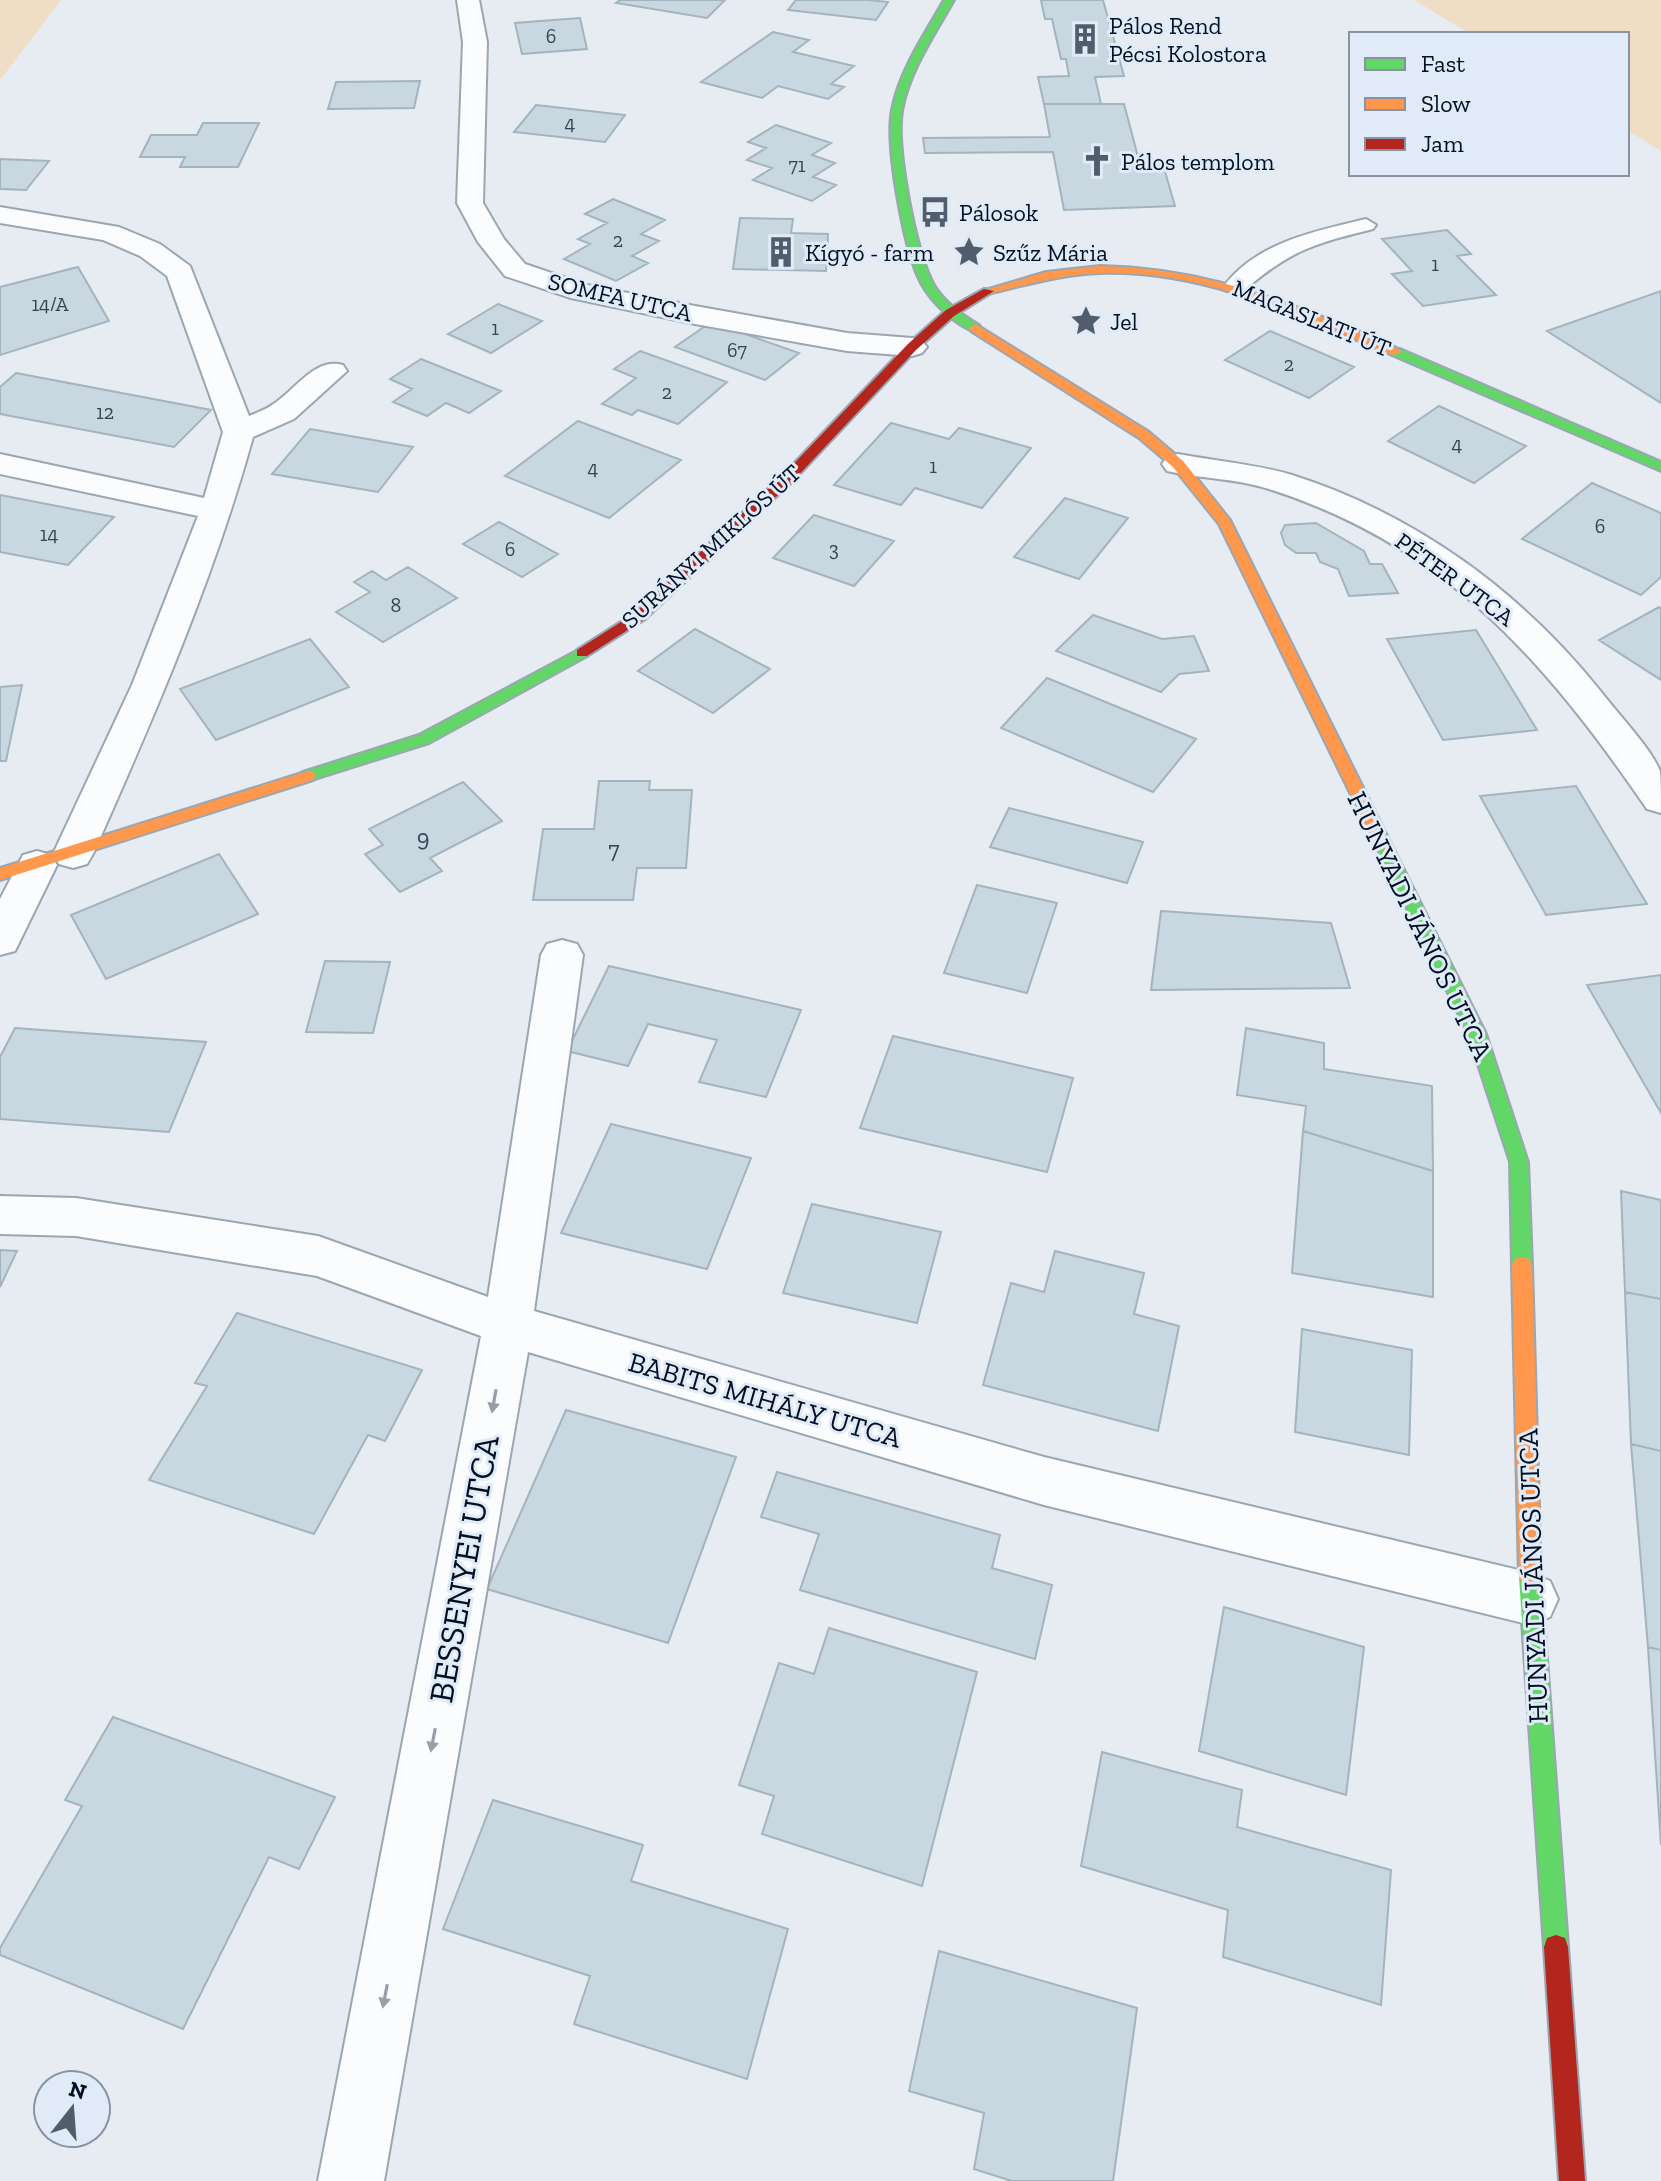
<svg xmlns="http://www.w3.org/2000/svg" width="1661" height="2181" font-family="'Zilla Slab',serif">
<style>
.green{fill:#efddc6}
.building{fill:#c9d7e0;stroke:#a2b4be;stroke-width:2}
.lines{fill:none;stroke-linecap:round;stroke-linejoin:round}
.lane-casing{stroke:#9aa6b2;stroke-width:4}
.street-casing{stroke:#9aa6b2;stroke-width:4}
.fast-casing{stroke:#9aa6b2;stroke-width:4}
.slow-casing{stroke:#9aa6b2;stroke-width:4}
.jam-casing{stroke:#9aa6b2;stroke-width:4}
.lane{fill:#fbfcfd;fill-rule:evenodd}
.street{fill:#fbfcfd;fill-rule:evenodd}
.fast{fill:#63d668;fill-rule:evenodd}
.slow{fill:#ff974d;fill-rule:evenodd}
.jam{fill:#b3261e;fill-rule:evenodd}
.oneway{fill:#979ea6}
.labels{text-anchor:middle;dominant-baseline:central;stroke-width:6;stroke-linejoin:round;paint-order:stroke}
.far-number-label{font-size:20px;fill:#354455}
.far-poi-label{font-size:24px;fill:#011024;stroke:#e1ebf7;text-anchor:start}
.far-street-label{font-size:24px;fill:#011024;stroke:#e1ebf7}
.number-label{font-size:24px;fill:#354455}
.street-label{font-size:28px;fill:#011024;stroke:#e1ebf7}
.near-street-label{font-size:34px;fill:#011024;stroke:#e1ebf7}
</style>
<rect width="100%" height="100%" fill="#e6ecf2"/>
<!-- green -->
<path class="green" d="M 0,0 L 61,0 L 0,80 Z
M 1414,0 L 1661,0 L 1661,151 L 1627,130 L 1627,34 L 1470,34 Z"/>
<!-- building -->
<path class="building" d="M 620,0 L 725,0 L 707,18 L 616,3 Z
M 796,0 L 868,0 L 888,2 L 876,20 L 788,10 Z
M 1041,0 L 1103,0 L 1124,76 L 1095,77 L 1101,104 L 1044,104 L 1038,77 L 1069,76 L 1066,59 L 1061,59 L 1052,19 L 1045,19 Z
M 580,18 L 587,49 L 522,54 L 515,23 Z
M 773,32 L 809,40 L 793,52 L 854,66 L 831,84 L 844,87 L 828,99 L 778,86 L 762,98 L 701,82 Z
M 420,81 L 414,108 L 328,109 L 336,82 Z
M 1044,104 L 1124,104 L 1141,168 L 1164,168 L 1175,206 L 1064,210 L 1053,152 L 925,153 L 923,138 L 1050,137 Z
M 536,105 L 625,115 L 605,142 L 514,132 Z
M 203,123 L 259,123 L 238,167 L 180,167 L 185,157 L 140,157 L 151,135 L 197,135 Z
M 776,125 L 831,143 L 812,155 L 835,163 L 813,177 L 836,185 L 812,201 L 753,180 L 772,168 L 747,160 L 766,148 L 748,142 Z
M 0,159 L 49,161 L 26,190 L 0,189 Z
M 613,199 L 665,220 L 641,234 L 659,241 L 632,256 L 648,263 L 616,281 L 564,259 L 590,244 L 578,239 L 607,223 L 585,214 Z
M 740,218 L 793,219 L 791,233 L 828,234 L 826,271 L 733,269 Z
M 1447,230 L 1471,254 L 1457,256 L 1496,295 L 1423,306 L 1392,274 L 1412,271 L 1382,239 Z
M 78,267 L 109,321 L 0,355 L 0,287 Z
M 1661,291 L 1661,403 L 1547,331 Z
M 498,304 L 542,321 L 491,353 L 448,334 Z
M 711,322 L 799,353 L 765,380 L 675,347 Z
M 1270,331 L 1354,367 L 1309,398 L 1225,360 Z
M 640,351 L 727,382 L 678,424 L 638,410 L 632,415 L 602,404 L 636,378 L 614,369 Z
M 421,359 L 501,391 L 469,413 L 446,403 L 427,416 L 393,402 L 412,389 L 390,379 Z
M 16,373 L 211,410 L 174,447 L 0,414 L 0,387 Z
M 1439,406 L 1526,446 L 1474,483 L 1388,441 Z
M 578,421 L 681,460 L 609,518 L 505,476 Z
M 891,423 L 949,439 L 959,428 L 1031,448 L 982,508 L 915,488 L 901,505 L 834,485 Z
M 310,429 L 413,447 L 378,492 L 272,474 Z
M 1592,483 L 1661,513 L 1661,577 L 1641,595 L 1522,539 Z
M 0,495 L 114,517 L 68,565 L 0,552 Z
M 1065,498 L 1128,518 L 1079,579 L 1014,557 Z
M 814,515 L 894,541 L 854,586 L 773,558 Z
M 499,522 L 558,554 L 522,577 L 463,544 Z
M 1316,523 L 1364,551 L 1370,564 L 1382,564 L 1398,593 L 1349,596 L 1338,569 L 1320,562 L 1316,553 L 1296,553 L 1285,545 L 1281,533 L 1285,525 Z
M 408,567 L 457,598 L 383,642 L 336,612 L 370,592 L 354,582 L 372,571 L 386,580 Z
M 1659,607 L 1661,609 L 1661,680 L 1599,640 Z
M 1093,615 L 1162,639 L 1194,636 L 1209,671 L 1179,674 L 1161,692 L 1056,651 Z
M 695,629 L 770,669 L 713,713 L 638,671 Z
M 1476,630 L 1537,730 L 1443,740 L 1387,639 Z
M 310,639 L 349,687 L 216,740 L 180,689 Z
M 1047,678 L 1196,739 L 1153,792 L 1001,728 Z
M 22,685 L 6,761 L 0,761 L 0,687 Z
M 599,781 L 650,781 L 649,790 L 692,790 L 686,868 L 637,868 L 633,900 L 533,900 L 543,829 L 594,829 Z
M 463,782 L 502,821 L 430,858 L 442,871 L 400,892 L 365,854 L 383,845 L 369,829 Z
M 1576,786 L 1647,904 L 1546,915 L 1480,796 Z
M 1009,808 L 1143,842 L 1127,883 L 990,847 Z
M 219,854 L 258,914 L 106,979 L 71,915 Z
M 977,885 L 1057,903 L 1027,993 L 944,973 Z
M 1161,911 L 1331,923 L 1350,988 L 1151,990 Z
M 325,961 L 390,962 L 373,1033 L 306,1032 Z
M 609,966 L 801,1010 L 766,1097 L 699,1082 L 717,1040 L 648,1024 L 628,1066 L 567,1051 Z
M 1661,975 L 1661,1113 L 1587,985 Z
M 15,1028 L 206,1042 L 169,1132 L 0,1119 L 0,1057 Z
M 1246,1028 L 1324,1043 L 1324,1069 L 1432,1086 L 1433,1171 L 1303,1131 L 1306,1106 L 1237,1095 Z
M 893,1036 L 1073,1078 L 1047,1172 L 860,1128 Z
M 611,1124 L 751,1158 L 707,1269 L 561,1233 Z
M 1303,1131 L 1433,1171 L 1433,1297 L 1292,1273 Z
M 1621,1191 L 1661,1200 L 1661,1299 L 1625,1292 Z
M 812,1204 L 941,1232 L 917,1323 L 783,1293 Z
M 0,1250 L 17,1251 L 0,1287 Z
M 1055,1251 L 1144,1273 L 1134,1314 L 1179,1326 L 1158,1431 L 983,1385 L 1011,1283 L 1044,1292 Z
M 1625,1292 L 1661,1299 L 1661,1451 L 1631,1444 Z
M 237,1313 L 422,1370 L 385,1441 L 368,1435 L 314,1534 L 149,1480 L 207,1386 L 195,1383 Z
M 1302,1329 L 1412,1350 L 1409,1455 L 1295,1432 Z
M 566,1410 L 736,1457 L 668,1643 L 487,1589 Z
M 1631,1444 L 1661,1451 L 1661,1650 L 1648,1647 Z
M 777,1472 L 1000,1535 L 992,1568 L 1052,1585 L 1035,1659 L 800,1590 L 819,1534 L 761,1517 Z
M 1224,1607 L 1364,1647 L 1346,1795 L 1199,1751 Z
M 829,1628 L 977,1672 L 922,1886 L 762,1834 L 774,1796 L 739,1785 L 779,1663 L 814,1674 Z
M 1648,1647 L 1661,1650 L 1661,1845 Z
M 113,1717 L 335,1797 L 299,1869 L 269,1857 L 183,2029 L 0,1955 L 0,1948 L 82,1806 L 65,1800 Z
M 1102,1752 L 1242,1790 L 1237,1827 L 1391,1870 L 1381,2005 L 1223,1957 L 1228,1910 L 1081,1866 Z
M 493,1800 L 643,1845 L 631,1881 L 788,1929 L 747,2079 L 574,2024 L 590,1976 L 443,1929 Z
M 939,1951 L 1137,2008 L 1113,2181 L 1012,2181 L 974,2169 L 984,2113 L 909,2091 Z"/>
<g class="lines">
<defs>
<path id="lane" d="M 1366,219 L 1376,225 L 1373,229 C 1313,244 1291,250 1243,291 L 1227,291 L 1224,286 C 1257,242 1316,231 1366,219 Z"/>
<path id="street" d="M 457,0 L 479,0 L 487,42 L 483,203 L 504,239 L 525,264 L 587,285 L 695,306 L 847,333 L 912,338 L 922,341 L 927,347 L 922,353 L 912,356 L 847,351 L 695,324 L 571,298 L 505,276 L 478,242 L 457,203 L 463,42 Z
M 0,207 L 119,227 L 160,244 L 190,266 L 249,416 C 256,413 265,410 272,405 C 295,391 314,357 343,365 L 347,371 L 294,419 L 253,437 C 213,581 154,717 93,854 L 87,864 L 73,868 L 59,864 L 53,854 L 132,685 L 198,516 L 0,474 L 0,454 L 204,498 L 223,432 L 167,276 L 140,256 L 103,240 L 0,223 Z
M 1178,454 C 1216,461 1255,464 1292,475 C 1415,514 1522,592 1602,693 C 1618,714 1650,747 1660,771 C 1661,782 1661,801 1661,813 L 1647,809 C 1545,661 1447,546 1269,489 C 1236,478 1200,479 1167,471 L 1162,464 L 1167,457 Z
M 37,851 L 51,855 L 57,865 L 15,951 L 0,955 L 0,899 L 23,855 Z
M 562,940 L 577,944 L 583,955 L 534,1311 L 1044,1457 L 1531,1573 L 1550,1581 L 1558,1599 L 1550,1617 L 1531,1625 L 1044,1505 L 528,1352 L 384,2181 L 318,2181 L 481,1336 L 317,1276 L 76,1236 L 0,1234 L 0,1196 L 76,1198 L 318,1236 L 488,1297 L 541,955 L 547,944 Z"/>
<path id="fast" d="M 944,0 L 954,0 C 935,34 909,71 902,111 C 896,147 916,254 934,285 C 944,302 962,315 979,325 L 981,328 L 975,332 C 954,324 932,303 921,283 C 904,251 885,146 892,110 C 899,71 925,34 944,0 Z
M 1392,349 L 1400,349 L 1661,462 L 1661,471 L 1392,355 Z
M 582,648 L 587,650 L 587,656 L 429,743 L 308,781 L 300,776 L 303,772 L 419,735 Z
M 1383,838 L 1391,844 L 1486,1034 L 1528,1162 L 1532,1265 L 1529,1271 L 1522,1273 L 1515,1271 L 1512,1265 L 1510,1162 L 1468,1034 L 1375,844 Z
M 1530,1567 L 1538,1570 L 1541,1577 L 1568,1947 L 1565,1956 L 1556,1959 L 1547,1956 L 1544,1947 L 1519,1577 L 1522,1570 Z"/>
<path id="slow" d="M 1100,266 C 1190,268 1256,290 1340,324 C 1359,332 1386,339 1402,352 L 1392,355 C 1299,316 1205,270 1101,273 C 1062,274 1025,285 988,294 L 982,291 L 1046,272 Z
M 975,324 L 1149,432 L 1183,461 L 1230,520 L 1391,844 L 1389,848 L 1383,850 L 1375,844 L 1219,524 L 1173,467 L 1139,438 L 971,331 L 969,328 Z
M 308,771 L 313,772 L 316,776 L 313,780 L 0,880 L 0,868 Z
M 1522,1257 L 1529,1259 L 1532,1265 L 1541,1577 L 1538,1584 L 1530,1587 L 1522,1584 L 1519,1577 L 1512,1265 L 1515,1259 Z"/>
<path id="jam" d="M 984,289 L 994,291 L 954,316 L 916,350 L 794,480 L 645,619 L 587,656 L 577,656 L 577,650 L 635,613 L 784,474 L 908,344 L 946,310 Z
M 1556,1935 L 1565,1938 L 1568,1947 L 1585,2181 L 1559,2181 L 1544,1947 L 1547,1938 Z"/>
</defs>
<!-- lane casing -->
<use href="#lane" class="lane-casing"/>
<!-- street casing -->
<use href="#street" class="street-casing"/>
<!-- fast casing -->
<use href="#fast" class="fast-casing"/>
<!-- slow casing -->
<use href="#slow" class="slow-casing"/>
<!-- jam casing -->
<use href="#jam" class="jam-casing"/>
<!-- lane -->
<use href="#lane" class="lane"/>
<!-- street -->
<use href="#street" class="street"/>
<!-- fast -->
<use href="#fast" class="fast"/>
<!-- slow -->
<use href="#slow" class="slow"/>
<!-- jam -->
<use href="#jam" class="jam"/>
</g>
<!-- one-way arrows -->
<defs><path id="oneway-solid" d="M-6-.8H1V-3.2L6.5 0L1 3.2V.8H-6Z" transform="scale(2)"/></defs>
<g class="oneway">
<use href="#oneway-solid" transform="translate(494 1401) rotate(100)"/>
<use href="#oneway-solid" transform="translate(433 1740) rotate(101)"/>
<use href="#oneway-solid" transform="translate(385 1996) rotate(101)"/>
</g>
<!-- icons -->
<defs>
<symbol id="building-bare" viewBox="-9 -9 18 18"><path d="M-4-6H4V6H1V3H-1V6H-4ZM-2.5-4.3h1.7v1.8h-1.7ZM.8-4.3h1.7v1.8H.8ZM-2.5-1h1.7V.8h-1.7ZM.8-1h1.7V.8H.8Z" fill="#515d6c" stroke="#e1ebf7" stroke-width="2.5" paint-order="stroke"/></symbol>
<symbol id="church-bare" viewBox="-9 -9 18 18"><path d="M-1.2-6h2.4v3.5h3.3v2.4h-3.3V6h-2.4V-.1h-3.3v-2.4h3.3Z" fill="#515d6c" stroke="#e1ebf7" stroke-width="2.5" paint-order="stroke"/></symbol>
<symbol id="bus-bare" viewBox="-9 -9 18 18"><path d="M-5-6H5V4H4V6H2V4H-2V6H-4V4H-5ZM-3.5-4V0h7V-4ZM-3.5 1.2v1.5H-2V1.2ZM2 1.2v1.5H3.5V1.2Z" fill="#515d6c" stroke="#e1ebf7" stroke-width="2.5" paint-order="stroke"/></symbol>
<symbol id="sight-bare" viewBox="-9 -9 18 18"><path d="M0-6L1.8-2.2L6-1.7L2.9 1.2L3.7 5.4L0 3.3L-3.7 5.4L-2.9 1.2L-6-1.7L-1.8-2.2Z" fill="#515d6c" stroke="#e1ebf7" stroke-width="2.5" paint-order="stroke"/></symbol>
</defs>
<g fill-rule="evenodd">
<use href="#building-bare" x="1063" y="17" width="44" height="44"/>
<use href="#church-bare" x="1075" y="139" width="44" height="44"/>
<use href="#bus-bare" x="913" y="190" width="44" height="44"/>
<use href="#building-bare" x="759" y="230" width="44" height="44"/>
<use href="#sight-bare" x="947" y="230" width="44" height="44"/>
<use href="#sight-bare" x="1064" y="299" width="44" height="44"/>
</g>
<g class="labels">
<!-- far-number labels -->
<g class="far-number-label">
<text x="551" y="36">6</text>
<text x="570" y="123">4</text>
<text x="797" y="165">71</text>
<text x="618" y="240">2</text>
<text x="1435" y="264">1</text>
<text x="50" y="304">14/A</text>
<text x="495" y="328">1</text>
<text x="737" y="350">67</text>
<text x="1289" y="364">2</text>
<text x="667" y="392">2</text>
<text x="105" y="412">12</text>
<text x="1457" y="444">4</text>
<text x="933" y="466">1</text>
<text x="593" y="468">4</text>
<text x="1600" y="526">6</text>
<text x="49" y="534">14</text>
<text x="510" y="549">6</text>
<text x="834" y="549">3</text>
<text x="396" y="605">8</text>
</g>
<!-- far-poi labels -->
<g class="far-poi-label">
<text x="1109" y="25">Pálos Rend<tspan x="1109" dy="28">Pécsi Kolostora</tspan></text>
<text x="1121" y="161">Pálos templom</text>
<text x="959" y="212">Pálosok</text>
<text x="805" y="252">Kígyó - farm</text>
<text x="993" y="252">Szűz Mária</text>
<text x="1110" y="321">Jel</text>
</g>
<!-- far-street labels -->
<g class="far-street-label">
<text transform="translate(620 297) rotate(13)">SOMFA UTCA</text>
<text transform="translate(1312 318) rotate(22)">MAGASLATI ÚT</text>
<text transform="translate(711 546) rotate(-42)">SURÁNYI MIKLÓS ÚT</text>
<text transform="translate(1455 579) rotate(36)">PÉTER UTCA</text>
</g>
<!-- number labels -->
<g class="number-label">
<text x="423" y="837">9</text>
<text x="614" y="849">7</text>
</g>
<!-- street labels -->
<g class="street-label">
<text transform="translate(1420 926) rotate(64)">HUNYADI JÁNOS UTCA</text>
<text transform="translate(765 1400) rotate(16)">BABITS MIHÁLY UTCA</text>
<text transform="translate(1533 1576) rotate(-92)">HUNYADI JÁNOS UTCA</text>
</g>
<!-- near-street labels -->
<g class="near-street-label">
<text transform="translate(464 1569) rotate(-80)">BESSENYEI UTCA</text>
</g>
</g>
<!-- legend -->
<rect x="1349" y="32" width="280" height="144" fill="#e1ebf7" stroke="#8793a3" stroke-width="2"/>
<rect x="1365" y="58" width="40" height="12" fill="#63d668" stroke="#8793a3" stroke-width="2"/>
<text x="1421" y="72" font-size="24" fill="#011024">Fast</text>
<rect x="1365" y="98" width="40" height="12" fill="#ff974d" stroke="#8793a3" stroke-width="2"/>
<text x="1421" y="112" font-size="24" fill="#011024">Slow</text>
<rect x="1365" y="138" width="40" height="12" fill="#b3261e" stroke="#8793a3" stroke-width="2"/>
<text x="1421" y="152" font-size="24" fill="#011024">Jam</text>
<!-- north arrow -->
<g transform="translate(72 2109) rotate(17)"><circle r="38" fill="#e1ebf7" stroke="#8793a3" stroke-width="2"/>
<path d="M0-6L14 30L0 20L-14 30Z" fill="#515d6c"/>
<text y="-12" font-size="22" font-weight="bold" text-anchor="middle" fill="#011024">N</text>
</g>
</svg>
